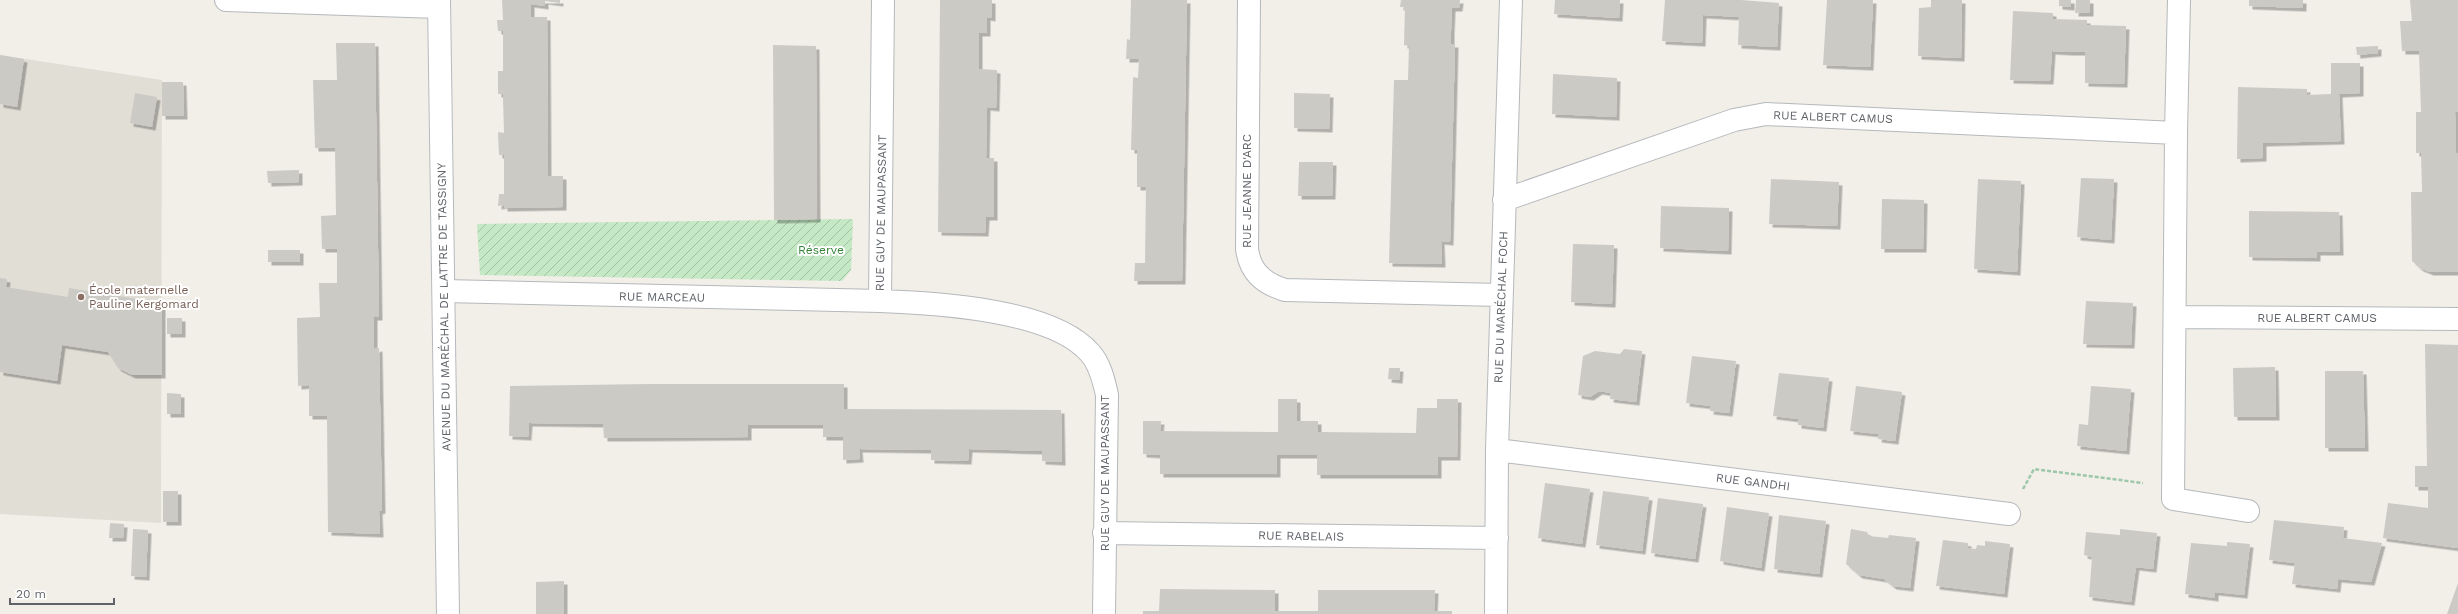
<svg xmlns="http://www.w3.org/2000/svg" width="2458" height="614" font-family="'Work Sans',sans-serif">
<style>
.education{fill:#e1ded6}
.garden{fill:url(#garden-furrows)}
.building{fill:#cccac5;filter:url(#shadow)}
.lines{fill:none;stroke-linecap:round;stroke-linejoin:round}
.street-casing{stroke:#b5b8bc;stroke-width:24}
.secondary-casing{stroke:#b6babf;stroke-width:24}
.path{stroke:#9cc7a9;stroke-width:2.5;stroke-dasharray:4 2;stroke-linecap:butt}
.street{stroke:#fff;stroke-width:22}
.secondary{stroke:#fff;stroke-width:22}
.education-dot{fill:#8d6e63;stroke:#fff;stroke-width:1.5}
.labels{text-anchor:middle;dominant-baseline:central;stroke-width:4;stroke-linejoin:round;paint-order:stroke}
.street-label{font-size:12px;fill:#5f6368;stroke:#fff}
.park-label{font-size:12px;fill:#348238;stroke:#fff}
.education-label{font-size:12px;fill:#785e54;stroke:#fff;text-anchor:start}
</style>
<defs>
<pattern id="garden-furrows" width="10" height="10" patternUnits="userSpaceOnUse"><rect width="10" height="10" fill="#c5e8c5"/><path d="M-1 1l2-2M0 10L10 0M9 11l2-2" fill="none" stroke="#a3c0a4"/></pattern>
<filter id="shadow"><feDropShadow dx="3.5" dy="3.5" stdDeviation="0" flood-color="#0004"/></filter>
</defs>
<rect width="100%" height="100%" fill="#f1efe8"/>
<!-- education -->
<path class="education" d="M 0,55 L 162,80 L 161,523 L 0,514 Z"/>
<!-- garden -->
<path class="garden" d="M 853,219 L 851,270 L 842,281 L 480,275 L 477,224 Z"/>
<!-- building -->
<path class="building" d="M 502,0 L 560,0 L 560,3 L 545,1 L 545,6 L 531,4 L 531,17 L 547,17 L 548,176 L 563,176 L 563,207 L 504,208 L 504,205 L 498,206 L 499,194 L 504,194 L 504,155 L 499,155 L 498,132 L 504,133 L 503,98 L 503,94 L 498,94 L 498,71 L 503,71 L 503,31 L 498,31 L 497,20 L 503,20 Z
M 940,0 L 992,0 L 992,18 L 987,17 L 987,33 L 979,33 L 979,69 L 997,70 L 996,108 L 987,107 L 986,158 L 994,158 L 994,217 L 986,217 L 985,233 L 938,232 Z
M 1131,0 L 1187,0 L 1182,281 L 1134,281 L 1135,263 L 1145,263 L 1146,187 L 1137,187 L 1137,150 L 1131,150 L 1133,77 L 1138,78 L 1139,59 L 1126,59 L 1127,39 L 1130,40 Z
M 1401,0 L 1460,0 L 1459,8 L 1452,8 L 1451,31 L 1451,44 L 1455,44 L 1450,242 L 1441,241 L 1442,264 L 1389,263 L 1394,80 L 1408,80 L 1409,46 L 1404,45 L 1405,7 L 1400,7 Z
M 1555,0 L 1620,0 L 1619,18 L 1554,14 Z
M 1665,0 L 1741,0 L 1779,3 L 1777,47 L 1738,45 L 1739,17 L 1722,16 L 1703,15 L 1702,43 L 1662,41 Z
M 1827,0 L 1873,0 L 1870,67 L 1823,65 Z
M 1931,0 L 1962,0 L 1961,58 L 1918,56 L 1919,8 L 1931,7 Z
M 2059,0 L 2071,0 L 2071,7 L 2059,6 Z
M 2076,0 L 2090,0 L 2090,13 L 2075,13 Z
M 2249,0 L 2303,0 L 2303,8 L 2249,6 Z
M 2410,0 L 2458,0 L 2458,112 L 2455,112 L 2456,153 L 2458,153 L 2458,272 L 2430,272 L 2420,268 L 2412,261 L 2411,192 L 2422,192 L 2421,153 L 2416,153 L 2416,112 L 2421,112 L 2419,51 L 2402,51 L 2400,21 L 2412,21 Z
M 2013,11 L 2053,13 L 2053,19 L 2087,20 L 2087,25 L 2126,26 L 2124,84 L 2085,83 L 2085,52 L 2069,52 L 2052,51 L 2050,81 L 2010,80 Z
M 336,43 L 375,43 L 379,317 L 374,317 L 374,349 L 379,348 L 382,510 L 379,511 L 380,534 L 328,532 L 327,416 L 309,416 L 309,385 L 298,386 L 297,318 L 320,317 L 319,283 L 337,283 L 337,249 L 322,249 L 321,216 L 336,215 L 335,148 L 315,148 L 313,80 L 337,80 Z
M 773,45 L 816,46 L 817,219 L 774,220 Z
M 2378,46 L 2378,53 L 2357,55 L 2356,47 Z
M 0,55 L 24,59 L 17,107 L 0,104 Z
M 2331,63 L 2360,63 L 2360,93 L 2339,94 L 2341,141 L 2263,143 L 2263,158 L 2237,159 L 2238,87 L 2307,89 L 2307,95 L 2331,94 Z
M 1553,74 L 1617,78 L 1616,117 L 1552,114 Z
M 162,82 L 183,82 L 184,116 L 162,116 Z
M 135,93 L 157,97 L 152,127 L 130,123 Z
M 1294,93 L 1330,94 L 1329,129 L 1294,128 Z
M 1299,162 L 1333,162 L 1332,196 L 1298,196 Z
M 299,170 L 299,182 L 268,183 L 267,171 Z
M 2081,178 L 2114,179 L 2111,240 L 2077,237 Z
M 1771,179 L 1839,182 L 1837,226 L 1769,224 Z
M 1978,179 L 2021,181 L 2017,272 L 1974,269 Z
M 1882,199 L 1924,200 L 1923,249 L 1881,249 Z
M 1661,206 L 1729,208 L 1728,251 L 1660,248 Z
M 2249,211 L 2339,212 L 2340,252 L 2317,252 L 2317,258 L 2249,257 Z
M 1573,244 L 1614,245 L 1612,304 L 1571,302 Z
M 268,250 L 300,250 L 300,262 L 268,262 Z
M 0,278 L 7,279 L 6,287 L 68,297 L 69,288 L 162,303 L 162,375 L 132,375 L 118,368 L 108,352 L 62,345 L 57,381 L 0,372 Z
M 2086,301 L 2133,303 L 2131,345 L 2083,344 Z
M 167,318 L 182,318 L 182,334 L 167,334 Z
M 2425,344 L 2458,345 L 2458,548 L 2383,538 L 2388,503 L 2428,508 L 2428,487 L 2415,487 L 2415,466 L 2427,466 Z
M 1624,349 L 1642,351 L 1636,402 L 1610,399 L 1611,393 L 1599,391 L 1590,397 L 1578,395 L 1583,356 L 1595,351 L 1620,354 Z
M 1692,356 L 1736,361 L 1729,413 L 1710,411 L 1711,406 L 1686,403 Z
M 2275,367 L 2276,417 L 2234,417 L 2233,368 Z
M 1389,368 L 1400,368 L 1399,380 L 1388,379 Z
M 2325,371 L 2363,371 L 2365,448 L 2325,448 Z
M 1779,373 L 1829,378 L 1823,428 L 1798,425 L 1798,419 L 1773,416 Z
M 650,384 L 844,384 L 844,409 L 1061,410 L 1062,462 L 1042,461 L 1042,451 L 969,449 L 968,461 L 931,460 L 931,450 L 859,449 L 860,459 L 843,460 L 843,437 L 823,437 L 823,425 L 748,425 L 748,437 L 622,438 L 604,438 L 603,424 L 529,423 L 528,437 L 509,436 L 510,386 Z
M 1856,386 L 1902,392 L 1895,441 L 1878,439 L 1879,434 L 1850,431 Z
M 2091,386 L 2131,389 L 2126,451 L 2077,446 L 2079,424 L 2088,425 Z
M 167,393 L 181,394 L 181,414 L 167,414 Z
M 1278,399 L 1297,399 L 1297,421 L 1318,421 L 1318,432 L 1416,433 L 1417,408 L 1437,408 L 1437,399 L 1458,399 L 1457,457 L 1438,457 L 1438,475 L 1317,475 L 1317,455 L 1277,455 L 1277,474 L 1160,474 L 1160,455 L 1143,454 L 1143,421 L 1161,421 L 1160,431 L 1278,432 Z
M 1545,483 L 1590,489 L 1582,544 L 1538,538 Z
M 163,491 L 178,491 L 178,522 L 163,522 Z
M 1603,491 L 1649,497 L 1642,551 L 1596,545 Z
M 1658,498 L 1703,504 L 1695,559 L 1651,553 Z
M 1727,507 L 1769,513 L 1761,568 L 1720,561 Z
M 1779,515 L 1826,521 L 1819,574 L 1774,569 Z
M 2274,520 L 2344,527 L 2343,538 L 2382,543 L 2371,582 L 2338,579 L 2337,589 L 2292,584 L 2295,563 L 2269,560 Z
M 110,523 L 124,524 L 123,538 L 109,538 Z
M 133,529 L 148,530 L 146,577 L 131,576 Z
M 1851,529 L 1867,532 L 1869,536 L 1888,538 L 1889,535 L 1916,538 L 1910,588 L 1893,586 L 1884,579 L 1859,575 L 1846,564 Z
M 2120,529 L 2157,533 L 2153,569 L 2136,567 L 2131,602 L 2089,597 L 2092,557 L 2084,555 L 2086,532 L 2120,535 Z
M 1943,540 L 1968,543 L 1968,548 L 1976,549 L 1977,545 L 1985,546 L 1985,541 L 2010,544 L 2004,594 L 1936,586 Z
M 2227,542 L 2250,544 L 2244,595 L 2215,592 L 2215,598 L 2185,594 L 2191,543 L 2227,546 Z
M 564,581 L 564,614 L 536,614 L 536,582 Z
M 2458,583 L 2458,614 L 2447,614 Z
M 1160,589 L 1275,590 L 1275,611 L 1318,611 L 1318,590 L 1435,590 L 1434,611 L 1452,611 L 1452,614 L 1143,614 L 1143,611 L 1159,611 Z"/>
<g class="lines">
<defs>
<path id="street" d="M 226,0 L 439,7
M 883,0 L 880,301 C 936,303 1052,309 1090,353 C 1100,364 1104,381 1107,395 L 1104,614
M 1249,0 L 1247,249 C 1250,272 1263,283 1285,290 L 1501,295
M 2179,0 L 2176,133 L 2173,499 L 2248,511
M 1504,200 L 1734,120 L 1766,114 L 2176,133
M 444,291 L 880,301
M 2176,317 L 2458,319
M 1497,450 L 2009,514
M 1104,533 L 1497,538
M 1496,614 L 1497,450 L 1511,0"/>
<path id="secondary" d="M 439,0 L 448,614"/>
</defs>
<!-- street casing -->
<use href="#street" class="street-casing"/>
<!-- secondary casing -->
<use href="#secondary" class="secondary-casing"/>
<!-- path -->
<path class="path" d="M 2023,489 L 2034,469 L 2143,483"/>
<!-- street -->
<use href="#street" class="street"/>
<!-- secondary -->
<use href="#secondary" class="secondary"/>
</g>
<!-- markers -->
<circle class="education-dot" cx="81" cy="297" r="4"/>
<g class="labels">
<!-- street labels -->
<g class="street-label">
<text transform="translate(1833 117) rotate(2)">RUE ALBERT CAMUS</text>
<text transform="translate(1247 191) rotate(-90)">RUE JEANNE D'ARC</text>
<text transform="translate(881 213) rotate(-89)">RUE GUY DE MAUPASSANT</text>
<text transform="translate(662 297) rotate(1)">RUE MARCEAU</text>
<text transform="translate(444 307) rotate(-91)">AVENUE DU MARÉCHAL DE LATTRE DE TASSIGNY</text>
<text transform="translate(1501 307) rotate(-88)">RUE DU MARÉCHAL FOCH</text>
<text x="2317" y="318">RUE ALBERT CAMUS</text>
<text transform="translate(1105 473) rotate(-90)">RUE GUY DE MAUPASSANT</text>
<text transform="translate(1753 482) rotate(7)">RUE GANDHI</text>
<text transform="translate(1301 536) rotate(1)">RUE RABELAIS</text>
</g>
<!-- park labels -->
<g class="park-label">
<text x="821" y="250">Réserve</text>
</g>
<!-- education labels -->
<g class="education-label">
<text x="89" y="290">École maternelle<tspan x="89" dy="14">Pauline Kergomard</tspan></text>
</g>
</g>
<!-- scale -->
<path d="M10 598v6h104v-6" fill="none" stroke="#5f6368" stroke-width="2"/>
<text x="16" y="598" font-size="12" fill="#5f6368" stroke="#ffffff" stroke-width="3" paint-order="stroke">20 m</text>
</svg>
